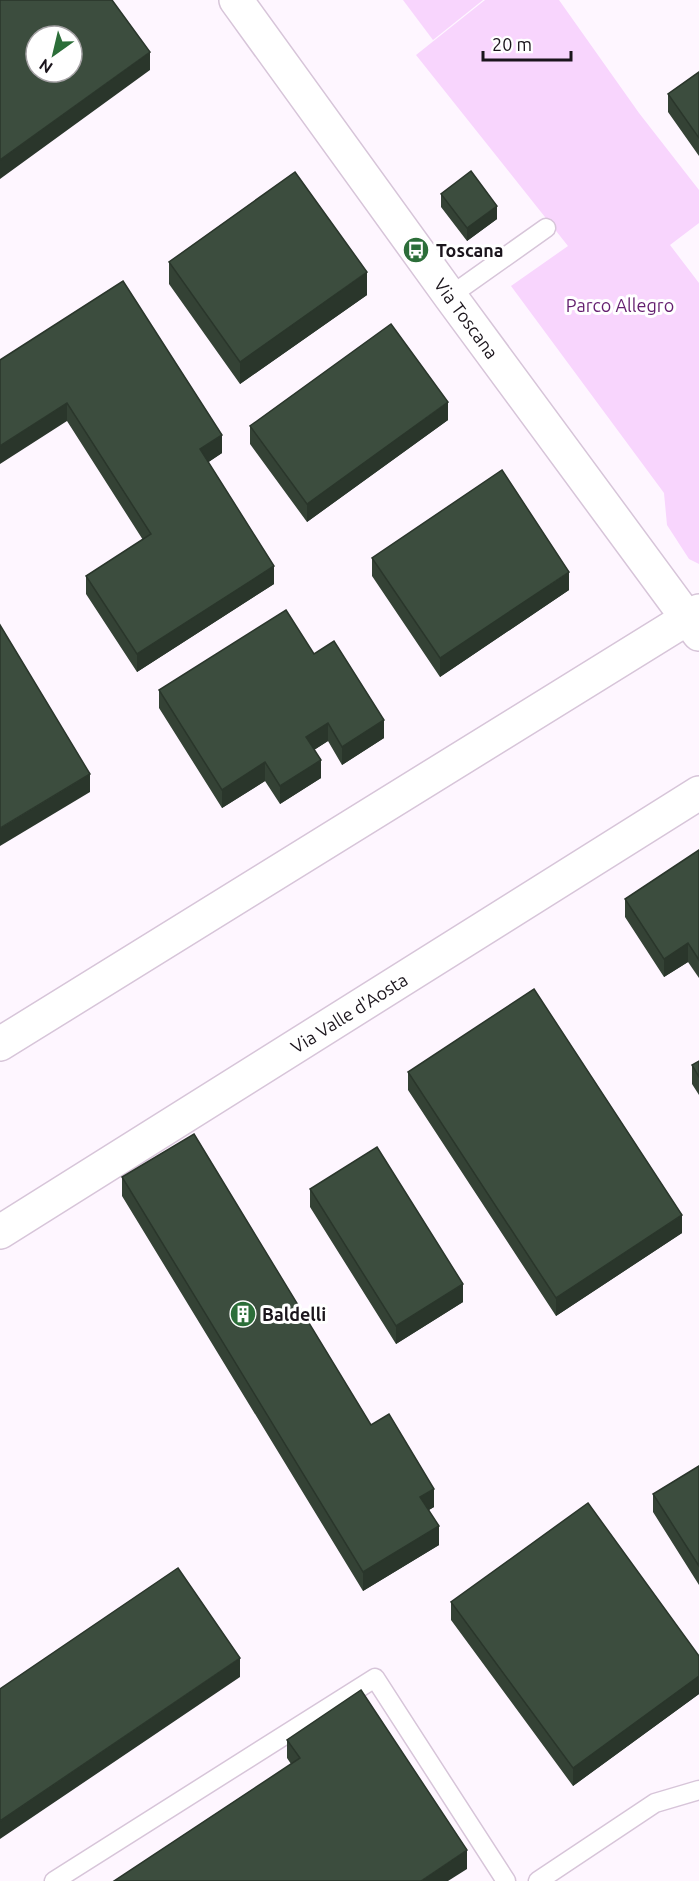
<svg xmlns="http://www.w3.org/2000/svg" width="699" height="1881" font-family="Ubuntu,sans-serif">
<style>
.green{fill:#f8d5fd}
.lines{fill:none;stroke-linecap:round;stroke-linejoin:round}
.lane-casing{stroke:#d7c5d9;stroke-width:21}
.street-casing{stroke:#d7c5d9;stroke-width:36}
.lane{stroke:#fff;stroke-width:18}
.street{stroke:#fff;stroke-width:33}
.wall{fill:#344235}
.shaded-wall{fill:#2a362b}
.building{fill:#3c4d3e;stroke:#2a362b;stroke-width:1.5;fill-rule:evenodd}
.labels{text-anchor:middle;dominant-baseline:central;stroke-width:6;stroke-linejoin:round;paint-order:stroke}
.poi-label{font-size:18px;font-weight:bold;fill:#1b151c;stroke:#fff;text-anchor:start}
.park-label{font-size:18px;fill:#641f6f;stroke:#fff}
.street-label{font-size:18px;fill:#1b151c;stroke:#fff}
</style>
<rect width="100%" height="100%" fill="#fef6ff"/>
<!-- green -->
<path class="green" d="M 403,0 L 483,0 L 433,40 Z
M 485,0 L 559,0 L 639,113 L 699,190 L 699,223 L 670,245 L 699,283 L 699,564 L 689,559 L 667,525 L 664,493 L 511,286 L 568,246 L 416,55 Z"/>
<g class="lines">
<defs>
<path id="lane" d="M 450,296 L 546,228
M 54,1881 L 375,1678 L 506,1881
M 538,1881 L 655,1803 L 699,1790"/>
<g id="street">
<path id="s1" d="M 236,0 L 450,296 L 699,634"/>
<path d="M 0,1044 L 699,611"/>
<path id="s2" d="M 0,1232 L 699,793"/>
</g>
</defs>
<!-- lane casing -->
<use href="#lane" class="lane-casing"/>
<!-- street casing -->
<use href="#street" class="street-casing"/>
<!-- lane -->
<use href="#lane" class="lane"/>
<!-- street -->
<use href="#street" class="street"/>
</g>
<!-- wall -->
<path class="wall" d="M 699,72 L 699,156 L 668,112 L 668,94 Z
M 441,194 L 497,219 L 467,241 L 441,207 Z
M 169,262 L 367,295 L 240,384 L 169,284 Z
M 0,360 L 222,453 L 208,462 L 274,584 L 137,672 L 86,594 L 86,576 L 143,540 L 67,421 Z
M 448,420 L 307,522 L 250,444 L 250,426 Z
M 372,558 L 569,590 L 440,677 L 372,576 Z
M 314,654 L 384,738 L 342,765 L 328,741 L 314,750 L 321,778 L 280,804 L 265,781 L 222,808 L 159,708 L 159,690 Z
M 699,850 L 699,978 L 688,962 L 664,977 L 625,917 L 625,899 Z
M 699,1061 L 699,1095 L 692,1084 L 692,1065 Z
M 408,1072 L 682,1233 L 556,1316 L 408,1090 Z
M 122,1177 L 371,1425 L 434,1507 L 429,1510 L 439,1545 L 363,1591 L 122,1196 Z
M 310,1189 L 463,1302 L 396,1344 L 310,1207 Z
M 699,1466 L 699,1585 L 653,1512 L 653,1494 Z
M 451,1602 L 699,1656 L 699,1694 L 573,1786 L 451,1620 Z
M 287,1740 L 467,1869 L 291,1764 L 287,1758 Z"/>
<!-- shaded-wall -->
<path class="shaded-wall" d="M 150,52 L 150,70 L 0,179 L 0,160 Z
M 497,206 L 497,219 L 467,241 L 467,228 Z
M 367,272 L 367,295 L 240,384 L 240,362 Z
M 448,402 L 448,420 L 307,522 L 307,504 Z
M 67,403 L 67,421 L 0,464 L 0,446 Z
M 222,435 L 222,453 L 200,468 L 200,449 Z
M 274,566 L 274,584 L 137,672 L 137,654 Z
M 569,572 L 569,590 L 440,677 L 440,658 Z
M 384,720 L 384,738 L 342,765 L 342,747 Z
M 328,723 L 328,741 L 306,755 L 306,737 Z
M 321,760 L 321,778 L 280,804 L 280,786 Z
M 265,762 L 265,781 L 222,808 L 222,790 Z
M 90,774 L 90,792 L 0,846 L 0,828 Z
M 688,943 L 688,962 L 664,977 L 664,959 Z
M 682,1215 L 682,1233 L 556,1316 L 556,1298 Z
M 463,1284 L 463,1302 L 396,1344 L 396,1326 Z
M 434,1489 L 434,1507 L 420,1515 L 420,1497 Z
M 439,1526 L 439,1545 L 363,1591 L 363,1572 Z
M 240,1658 L 240,1677 L 0,1839 L 0,1821 Z
M 699,1676 L 699,1694 L 573,1786 L 573,1768 Z
M 467,1850 L 467,1869 L 448,1881 L 421,1881 Z"/>
<!-- building -->
<path class="building" d="M 0,0 L 112,0 L 150,52 L 0,160 ZM 36,36 L 72,36 L 72,72 L 36,72 Z
M 699,72 L 699,138 L 668,94 Z
M 471,171 L 497,206 L 467,228 L 441,194 Z
M 295,172 L 367,272 L 240,362 L 169,262 Z
M 123,281 L 222,435 L 200,449 L 274,566 L 137,654 L 86,576 L 151,534 L 67,403 L 0,446 L 0,360 Z
M 391,324 L 448,402 L 307,504 L 250,426 Z
M 502,470 L 569,572 L 440,658 L 372,558 Z
M 286,610 L 314,654 L 334,641 L 384,720 L 342,747 L 328,723 L 306,737 L 321,760 L 280,786 L 265,762 L 222,790 L 159,690 Z
M 0,625 L 90,774 L 0,828 Z
M 699,850 L 699,960 L 688,943 L 664,959 L 625,899 Z
M 534,989 L 682,1215 L 556,1298 L 408,1072 Z
M 699,1061 L 699,1077 L 692,1065 Z
M 194,1134 L 371,1425 L 389,1414 L 434,1489 L 420,1497 L 439,1526 L 363,1572 L 122,1177 Z
M 377,1147 L 463,1284 L 396,1326 L 310,1189 Z
M 699,1466 L 699,1566 L 653,1494 Z
M 588,1503 L 699,1656 L 699,1676 L 573,1768 L 451,1602 Z
M 178,1568 L 240,1658 L 0,1821 L 0,1689 Z
M 361,1690 L 467,1850 L 421,1881 L 114,1881 L 300,1758 L 287,1740 Z"/>
<!-- icons -->
<defs>
<symbol id="bus-disc" viewBox="-11 -11 22 22"><circle r="9.5" fill="#2c6e39" stroke="#fff"/><path d="M-5-6H5V4H4V6H2V4H-2V6H-4V4H-5ZM-3.5-4V0h7V-4ZM-3.5 1.2v1.5H-2V1.2ZM2 1.2v1.5H3.5V1.2Z" fill="#fff"/></symbol>
<symbol id="building-disc" viewBox="-11 -11 22 22"><circle r="9.5" fill="#2c6e39" stroke="#fff"/><path d="M-4-6H4V6H1V3H-1V6H-4ZM-2.5-4.3h1.7v1.8h-1.7ZM.8-4.3h1.7v1.8H.8ZM-2.5-1h1.7V.8h-1.7ZM.8-1h1.7V.8H.8Z" fill="#fff"/></symbol>
</defs>
<g fill-rule="evenodd">
<use href="#bus-disc" x="401" y="235" width="30" height="30"/>
<use href="#building-disc" x="228" y="1299" width="30" height="30"/>
</g>
<g class="labels">
<!-- poi labels -->
<g class="poi-label">
<text x="436" y="250">Toscana</text>
<text x="262" y="1314">Baldelli</text>
</g>
<!-- park labels -->
<g class="park-label">
<text x="620" y="305">Parco Allegro</text>
</g>
<!-- street labels -->
<g class="street-label">
<text stroke="none"><textPath href="#s1" startOffset="393">Via Toscana</textPath></text>
<text stroke="none"><textPath href="#s2" startOffset="412">Via Valle d'Aosta</textPath></text>
</g>
</g>
<!-- north arrow -->
<g transform="translate(54 54) rotate(214)"><circle r="28" fill="#ffffff" stroke="#a4a1a4" stroke-width="1.5"/>
<path d="M0-4.5L10 22L0 15L-10 22Z" fill="#2c6e39"/>
<text y="-9" font-size="16" font-weight="bold" text-anchor="middle" fill="#1b151c">N</text>
</g>
<!-- scale -->
<path d="M483 51v9h88v-9" fill="none" stroke="#1b151c" stroke-width="3"/>
<text x="492" y="51" font-size="18" fill="#1b151c" stroke="#ffffff" stroke-width="4.5" paint-order="stroke">20 m</text>
</svg>
